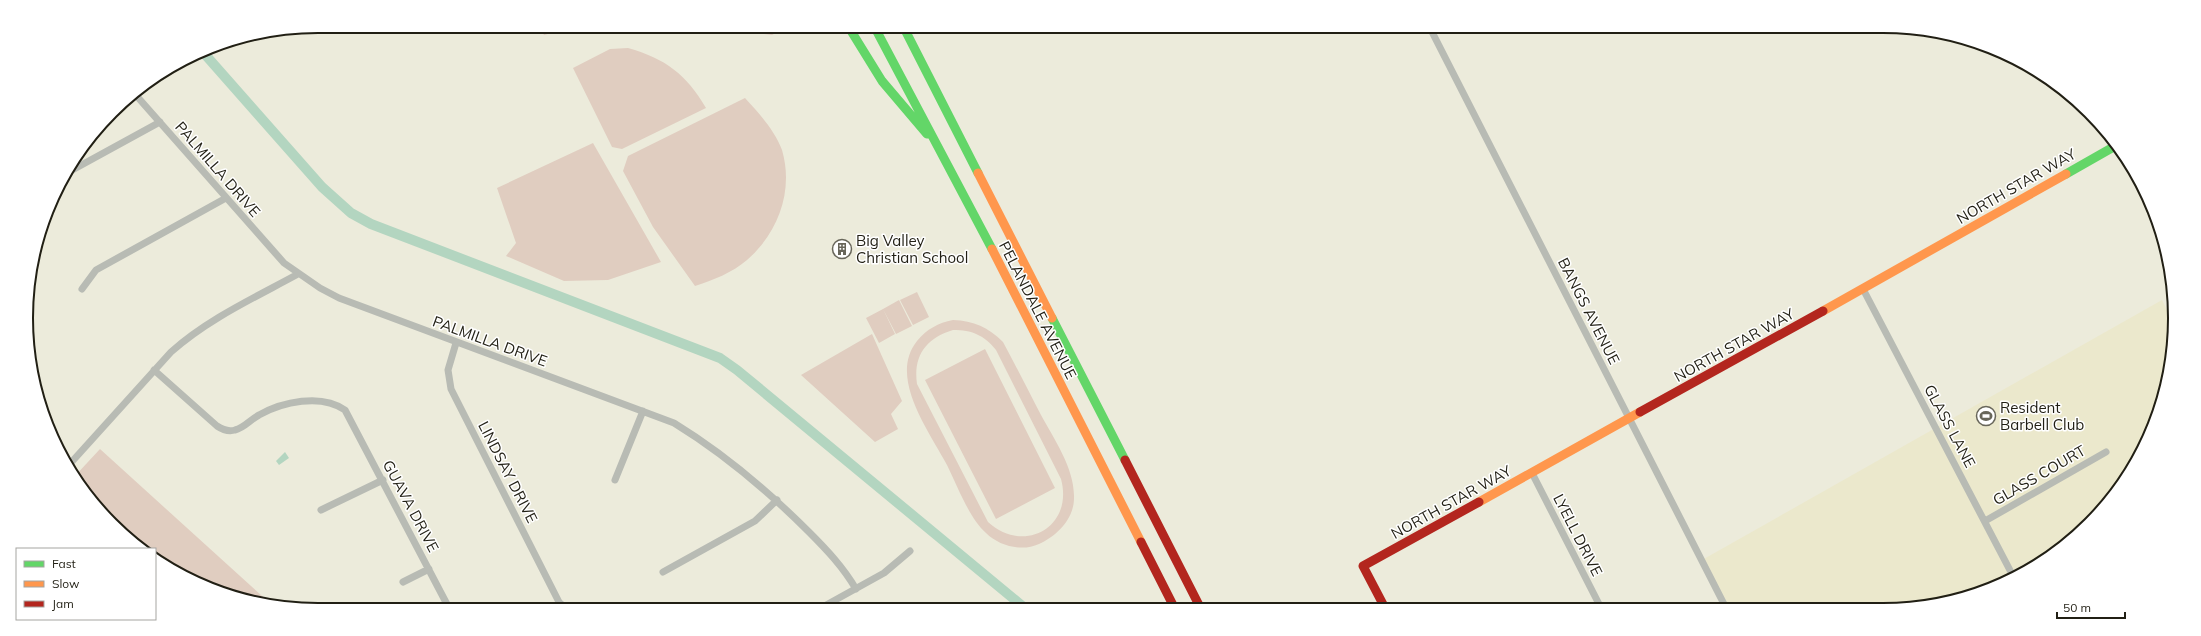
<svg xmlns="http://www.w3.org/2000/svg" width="2201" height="636" font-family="Mulish,sans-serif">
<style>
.built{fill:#ebe8cc}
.green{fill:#e0cdc0;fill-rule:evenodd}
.water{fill:#b3d5c0}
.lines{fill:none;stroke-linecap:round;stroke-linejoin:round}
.canal{stroke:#b3d5c0;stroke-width:10}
.street{stroke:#b8bbb4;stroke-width:7}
.fast{stroke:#63d668;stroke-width:9}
.slow{stroke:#ff974d;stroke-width:9}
.jam{stroke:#b3261e;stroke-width:9}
.labels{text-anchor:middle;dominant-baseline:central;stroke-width:3;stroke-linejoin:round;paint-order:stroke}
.street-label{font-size:15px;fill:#211f14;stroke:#fff}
.poi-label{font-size:15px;fill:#211f14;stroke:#fff;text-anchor:start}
.rim{fill:none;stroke:#211f14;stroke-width:2}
</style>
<rect width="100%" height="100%" fill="#ecebdb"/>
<!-- built -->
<path class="built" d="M 2162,300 L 2174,324 L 2169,375 L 2136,464 L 2076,537 L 1995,588 L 1921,608 L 1727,608 L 1702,560 Z"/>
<!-- green -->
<path class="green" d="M 539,26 L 578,26 L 544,35 Z
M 760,26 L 788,26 L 772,35 L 764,34 Z
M 628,48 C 666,59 686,74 706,108 L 622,149 L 612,147 L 573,68 L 610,49 Z
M 745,98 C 759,113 775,131 782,150 C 794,191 778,233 747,260 C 732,273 713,280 695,286 L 653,227 L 623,171 L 628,156 Z
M 593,143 L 661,262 L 608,280 L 564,281 L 506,256 L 516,243 L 497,188 Z
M 917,292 L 929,317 L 913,325 L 900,300 Z
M 899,300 L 912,326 L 896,334 L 883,309 Z
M 883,309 L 895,334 L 879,343 L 866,318 Z
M 953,320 C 974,321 988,327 1003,342 C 1016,366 1028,390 1041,415 C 1054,439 1075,469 1074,498 C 1074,519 1057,536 1039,544 C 1022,552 999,546 986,533 C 969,518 957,485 947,465 C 929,431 888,377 917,341 C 927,329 938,323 953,320 ZM 953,330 C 972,330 984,335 996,350 L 1061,479 C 1074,527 1024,555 988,522 L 917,384 C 913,356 926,338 953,330 Z
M 872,334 L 902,401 L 891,414 L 898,429 L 875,442 L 801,375 Z
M 985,349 L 1055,488 L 996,519 L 925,380 Z
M 100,449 L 273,606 L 261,604 L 172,571 L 155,559 L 155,549 C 151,549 146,550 142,549 C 125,545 84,493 74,477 Z"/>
<!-- water -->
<path class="water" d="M 285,452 L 289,458 L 279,465 L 276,461 Z"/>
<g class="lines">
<!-- canal -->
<path class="canal" d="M 202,51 L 322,187 L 351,213 L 371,224 L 720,358 L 737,370 L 1026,609"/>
<!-- street -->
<path class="street" d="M 1429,26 L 1726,608
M 134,93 L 284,263 L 320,288 L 339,298 L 674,423 C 723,453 769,492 809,532 C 827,550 843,567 856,589
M 65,174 L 160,122
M 82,289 L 96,270 L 226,198
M 1863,289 L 2013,576
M 456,343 L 448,370 L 451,389 L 563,610
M 154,370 L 217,426 C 223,430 228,432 235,430 C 244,428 251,419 259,415 C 282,402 321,393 345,410 L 450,610
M 68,466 L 171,352 C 208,319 254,298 298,274
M 1532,473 L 1601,608
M 615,480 L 643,411
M 321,510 L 383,480
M 1985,521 L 2106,452
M 663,572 L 755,521 L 777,500
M 403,582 L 429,569
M 819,609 L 884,573 L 910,551
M 550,610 L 561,604"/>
<!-- fast -->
<path class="fast" d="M 848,26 L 882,81 L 927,134
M 874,26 L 992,249
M 903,26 L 978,173
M 2066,174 L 2117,145
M 1052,318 L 1125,460"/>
<!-- slow -->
<path class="slow" d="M 978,173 L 1052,318
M 992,249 L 1141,542
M 1823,311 L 2066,174
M 1479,502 L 1640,412"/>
<!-- jam -->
<path class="jam" d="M 1640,412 L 1823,311
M 1125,460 L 1201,609
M 1141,542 L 1175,609
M 1385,608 L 1363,566 L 1479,502"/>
</g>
<!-- icons -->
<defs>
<symbol id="building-ring" viewBox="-11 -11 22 22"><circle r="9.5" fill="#fff" stroke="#68665a" stroke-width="1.5"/><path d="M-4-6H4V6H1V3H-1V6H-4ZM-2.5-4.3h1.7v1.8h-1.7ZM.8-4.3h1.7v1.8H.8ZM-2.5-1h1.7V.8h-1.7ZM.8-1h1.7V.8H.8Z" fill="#68665a"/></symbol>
<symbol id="stadium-ring" viewBox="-11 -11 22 22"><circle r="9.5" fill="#fff" stroke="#68665a" stroke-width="1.5"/><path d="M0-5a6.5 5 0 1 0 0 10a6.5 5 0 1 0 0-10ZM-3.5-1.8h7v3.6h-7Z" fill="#68665a"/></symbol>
</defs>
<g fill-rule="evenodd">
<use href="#building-ring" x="831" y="238" width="22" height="22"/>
<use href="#stadium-ring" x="1975" y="405" width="22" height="22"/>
</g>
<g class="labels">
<!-- street labels -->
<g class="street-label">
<text transform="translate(218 169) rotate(49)">PALMILLA DRIVE</text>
<text transform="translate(2016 186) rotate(-30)">NORTH STAR WAY</text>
<text transform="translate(1038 310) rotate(63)">PELANDALE AVENUE</text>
<text transform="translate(1589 311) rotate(63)">BANGS AVENUE</text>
<text transform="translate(490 341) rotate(20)">PALMILLA DRIVE</text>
<text transform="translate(1734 345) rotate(-29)">NORTH STAR WAY</text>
<text transform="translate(1950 426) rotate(62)">GLASS LANE</text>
<text transform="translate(508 472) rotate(63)">LINDSAY DRIVE</text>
<text transform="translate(2039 475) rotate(-30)">GLASS COURT</text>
<text transform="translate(1451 502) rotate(-29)">NORTH STAR WAY</text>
<text transform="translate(411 506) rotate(62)">GUAVA DRIVE</text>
<text transform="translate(1578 535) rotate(63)">LYELL DRIVE</text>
</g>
<!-- poi labels -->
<g class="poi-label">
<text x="856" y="240">Big Valley<tspan x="856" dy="17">Christian School</tspan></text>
<text x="2000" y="407">Resident<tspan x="2000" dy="17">Barbell Club</tspan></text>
</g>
</g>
<!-- crop -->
<path d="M0 0H2201V636H0ZM318 33H1883A285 285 0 0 1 2168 318V318A285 285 0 0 1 1883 603H318A285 285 0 0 1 33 318V318A285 285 0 0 1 318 33Z" fill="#fff" fill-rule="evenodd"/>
<path class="rim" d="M318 33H1883A285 285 0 0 1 2168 318V318A285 285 0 0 1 1883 603H318A285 285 0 0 1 33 318V318A285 285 0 0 1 318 33Z"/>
<!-- legend -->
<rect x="16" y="548" width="140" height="72" fill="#ffffff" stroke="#a6a5a1"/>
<rect x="24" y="561" width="20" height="6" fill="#63d668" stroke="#a6a5a1"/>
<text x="52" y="568" font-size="12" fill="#211f14">Fast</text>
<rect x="24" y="581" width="20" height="6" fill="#ff974d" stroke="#a6a5a1"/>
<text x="52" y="588" font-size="12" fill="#211f14">Slow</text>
<rect x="24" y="601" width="20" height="6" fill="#b3261e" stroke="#a6a5a1"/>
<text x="52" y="608" font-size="12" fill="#211f14">Jam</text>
<!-- scale -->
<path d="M2057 612v6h68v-6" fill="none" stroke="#211f14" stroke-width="2"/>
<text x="2063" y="612" font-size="12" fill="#211f14" stroke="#ffffff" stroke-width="3" paint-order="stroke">50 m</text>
</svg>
